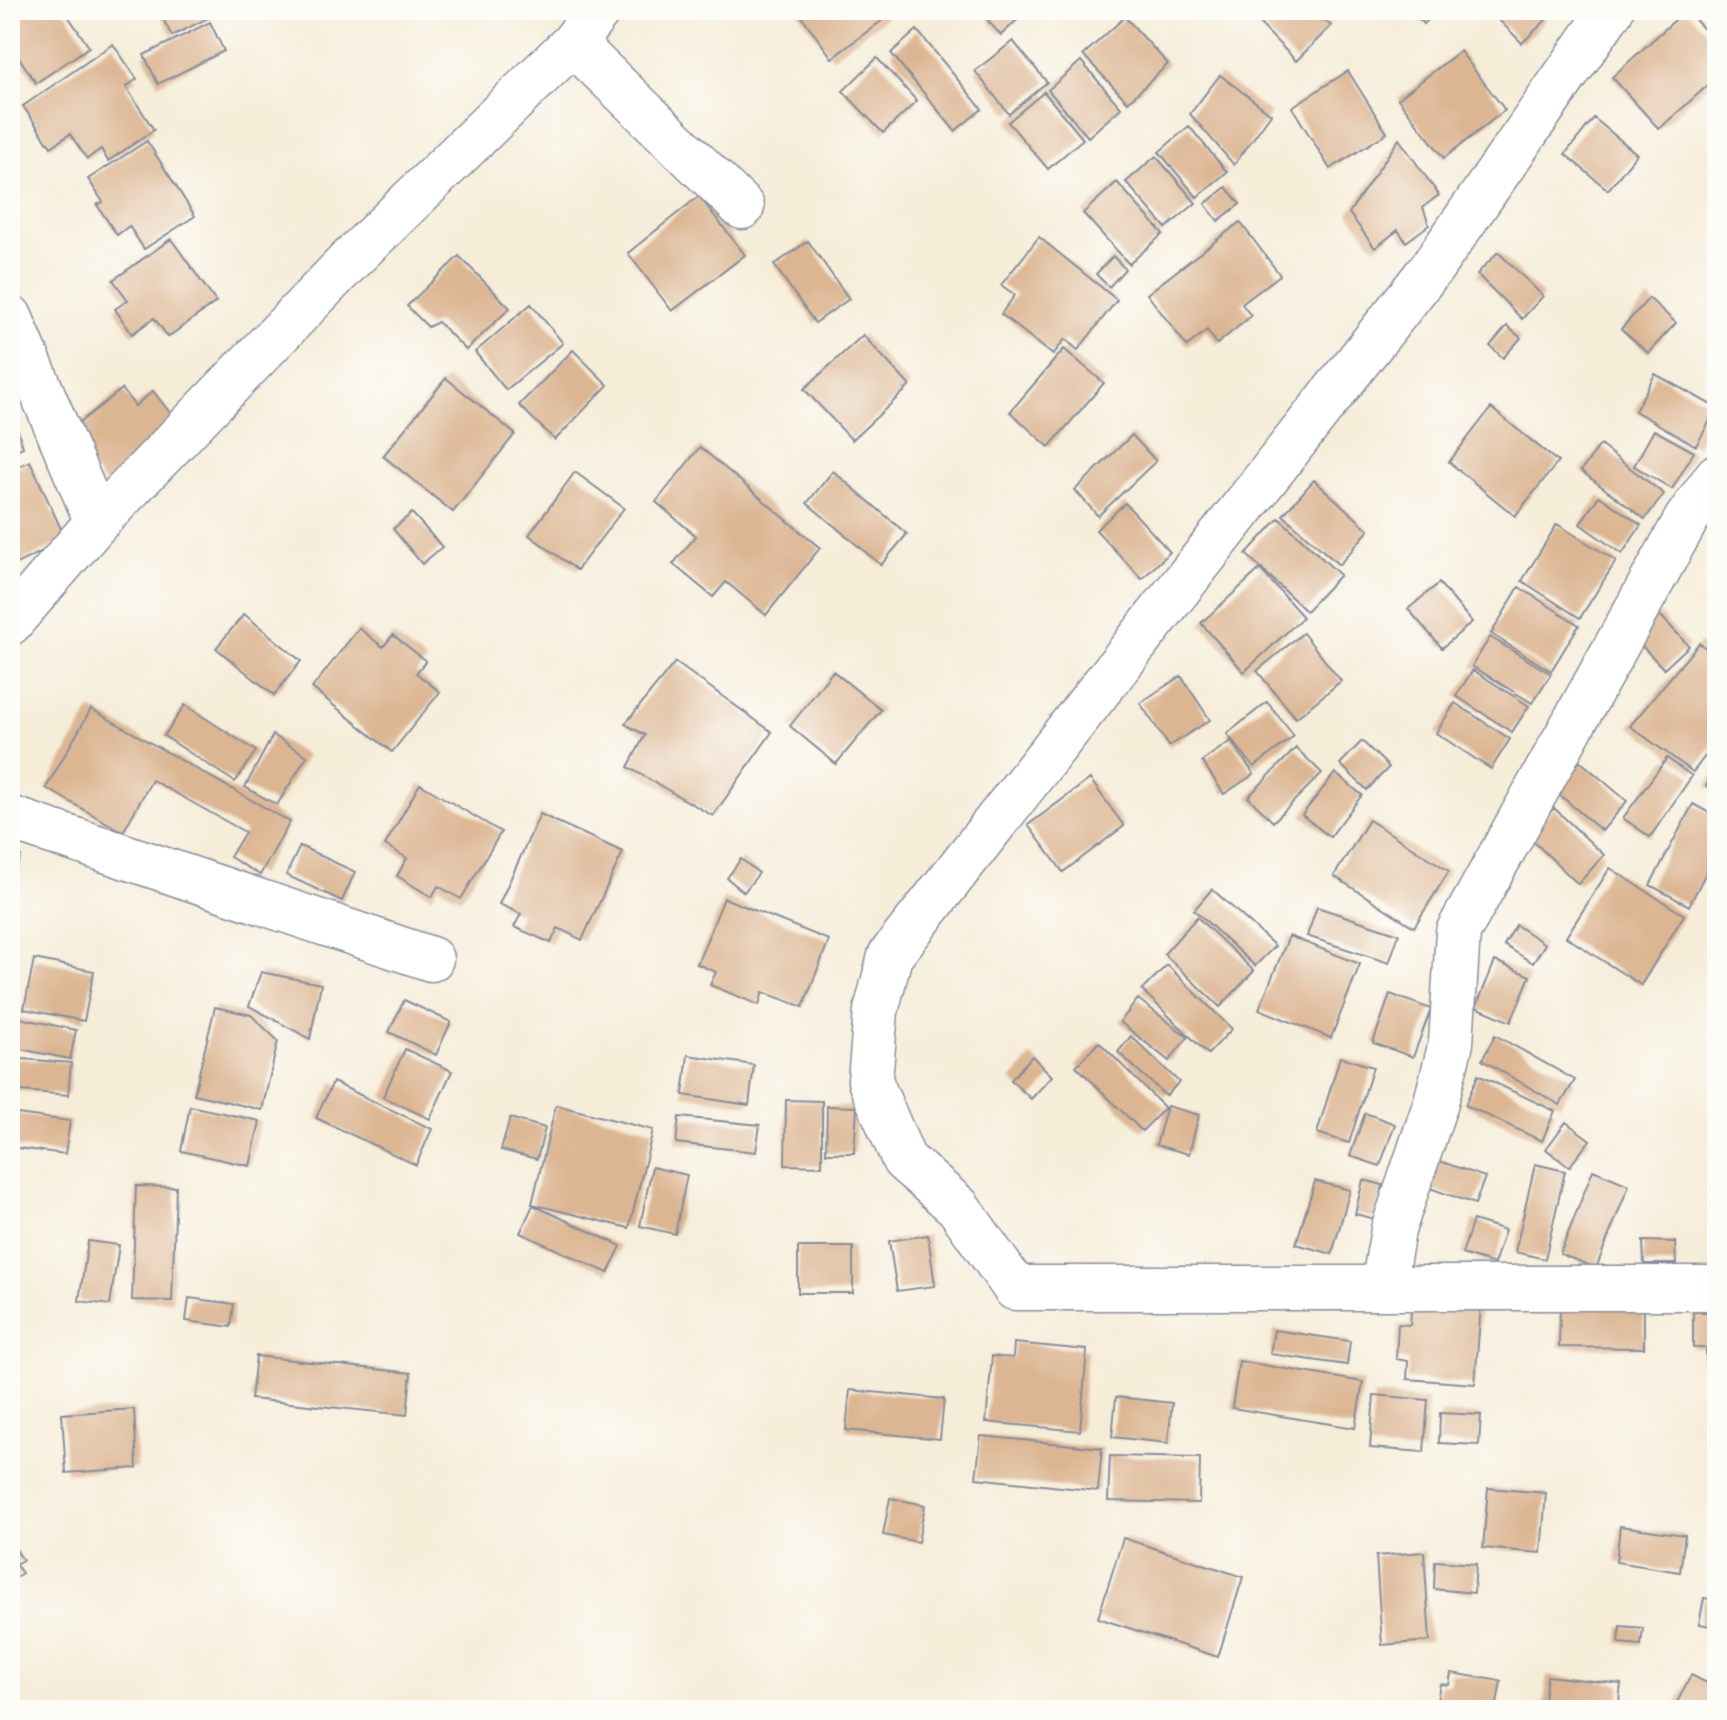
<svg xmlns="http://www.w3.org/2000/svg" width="1727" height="1720" font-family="'Libre Bodoni',serif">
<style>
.building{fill:#dcb592}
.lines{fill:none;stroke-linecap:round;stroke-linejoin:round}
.street-casing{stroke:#888e9c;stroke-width:47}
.street{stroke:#fff;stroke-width:44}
</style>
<rect width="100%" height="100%" fill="#fdfcf7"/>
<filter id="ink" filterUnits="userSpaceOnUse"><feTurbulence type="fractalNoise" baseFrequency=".0125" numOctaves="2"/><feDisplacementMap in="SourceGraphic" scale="16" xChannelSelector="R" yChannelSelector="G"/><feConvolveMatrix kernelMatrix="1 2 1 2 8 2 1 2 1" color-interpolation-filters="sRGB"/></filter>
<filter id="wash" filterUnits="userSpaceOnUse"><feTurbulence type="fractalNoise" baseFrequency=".006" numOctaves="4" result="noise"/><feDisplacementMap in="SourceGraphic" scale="32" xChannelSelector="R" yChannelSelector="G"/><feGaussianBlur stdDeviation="1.8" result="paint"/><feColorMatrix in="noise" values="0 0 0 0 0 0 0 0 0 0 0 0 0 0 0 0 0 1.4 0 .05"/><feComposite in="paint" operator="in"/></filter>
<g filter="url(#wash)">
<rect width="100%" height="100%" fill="#f6edd9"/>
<g id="blocks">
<!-- building -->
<path class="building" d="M 10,10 L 64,10 L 89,47 L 36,83 L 10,44 Z
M 158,10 L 224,10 L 172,36 Z
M 797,10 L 896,10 L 832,58 Z
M 1000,10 L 1028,10 L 1001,35 L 988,21 Z
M 1272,10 L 1314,10 L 1331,26 L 1296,61 L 1259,23 Z
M 1411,10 L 1438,10 L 1424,24 Z
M 1489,10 L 1536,10 L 1546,20 L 1522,43 Z
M 1686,10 L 1717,43 L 1717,77 L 1659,129 L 1612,77 Z
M 1125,17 L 1168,64 L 1128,102 L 1083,55 Z
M 210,22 L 224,51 L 158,84 L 144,55 Z
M 917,30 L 982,109 L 955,131 L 891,53 Z
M 1013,41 L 1047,82 L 1009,114 L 975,71 Z
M 113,44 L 137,79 L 126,87 L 154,130 L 108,161 L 101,149 L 87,159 L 70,134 L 51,147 L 23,106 Z
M 1460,51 L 1505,110 L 1444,158 L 1398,99 Z
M 877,58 L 917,101 L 883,133 L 843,91 Z
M 1081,61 L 1121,108 L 1088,137 L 1048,90 Z
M 1348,71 L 1387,133 L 1330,169 L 1292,107 Z
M 1220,75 L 1271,114 L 1234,165 L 1190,114 Z
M 1044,92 L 1083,139 L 1048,169 L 1008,122 Z
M 1594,118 L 1637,154 L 1608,190 L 1565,154 Z
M 1189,126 L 1227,172 L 1197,197 L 1159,152 Z
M 1399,139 L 1439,195 L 1423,207 L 1429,225 L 1406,242 L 1398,230 L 1375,248 L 1349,213 Z
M 147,141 L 195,216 L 144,249 L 129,226 L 117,235 L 97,205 L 103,202 L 88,179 Z
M 1156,156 L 1196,203 L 1166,228 L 1126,182 Z
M 1117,182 L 1163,234 L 1129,264 L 1083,213 Z
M 1226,187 L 1240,204 L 1218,221 L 1205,204 Z
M 699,196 L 745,255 L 672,311 L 628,253 Z
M 1240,222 L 1280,275 L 1242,304 L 1251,316 L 1217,344 L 1207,330 L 1187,346 L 1147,294 Z
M 1039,237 L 1117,300 L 1078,350 L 1065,339 L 1053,355 L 1001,314 L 1015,295 L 1001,285 Z
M 171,239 L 216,302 L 168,337 L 154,318 L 132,334 L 115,309 L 128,300 L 113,280 Z
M 808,241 L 849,299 L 815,323 L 774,265 Z
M 1498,252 L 1543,296 L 1522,319 L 1477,274 Z
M 459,256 L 510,308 L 466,350 L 438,322 L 428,327 L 407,306 Z
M 1113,256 L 1125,269 L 1109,287 L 1096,274 Z
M 1649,298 L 1676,323 L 1648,353 L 1621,329 Z
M 531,304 L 563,343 L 506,390 L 475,352 Z
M 1507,326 L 1521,338 L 1503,358 L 1490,346 Z
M 863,335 L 910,386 L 852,440 L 804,389 Z
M 1064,349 L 1104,383 L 1049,447 L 1010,412 Z
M 573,350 L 608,385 L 555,440 L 519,405 Z
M 1655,374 L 1717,408 L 1696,446 L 1635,411 Z
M 446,378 L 515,434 L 453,512 L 383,456 Z
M 122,389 L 135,406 L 153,391 L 182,428 L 108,488 L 66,433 Z
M 10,406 L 23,447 L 10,453 Z
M 1491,408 L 1558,462 L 1515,516 L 1449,462 Z
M 1654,430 L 1694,452 L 1672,489 L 1634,466 Z
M 1132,435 L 1156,461 L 1098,516 L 1075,490 Z
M 1600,445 L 1664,494 L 1645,519 L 1581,471 Z
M 700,447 L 820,548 L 766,615 L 726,582 L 713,597 L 673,564 L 696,536 L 656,502 Z
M 30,461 L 66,540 L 10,567 L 10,470 Z
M 833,471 L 907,534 L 881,565 L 807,503 Z
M 575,472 L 624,508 L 577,570 L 529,535 Z
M 1314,480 L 1369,530 L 1339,565 L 1283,515 Z
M 1599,496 L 1641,525 L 1622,554 L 1580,524 Z
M 1125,503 L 1170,552 L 1142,579 L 1096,530 Z
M 412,513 L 442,547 L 422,564 L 393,529 Z
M 1279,518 L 1340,575 L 1306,611 L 1246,554 Z
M 1557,524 L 1616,561 L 1580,618 L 1522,581 Z
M 1260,569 L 1303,617 L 1244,672 L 1201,623 Z
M 1439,583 L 1472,622 L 1442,648 L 1408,609 Z
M 1519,587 L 1579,625 L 1551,671 L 1491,634 Z
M 244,614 L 301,661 L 274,695 L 216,648 Z
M 1659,614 L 1689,646 L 1664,669 L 1634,638 Z
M 359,628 L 383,647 L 393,635 L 426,661 L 416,673 L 440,692 L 392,752 L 312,688 Z
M 1303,633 L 1341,681 L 1296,718 L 1257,671 Z
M 1490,637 L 1551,674 L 1532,703 L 1472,666 Z
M 1699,643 L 1717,656 L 1717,740 L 1693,772 L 1630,726 Z
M 675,662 L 772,732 L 713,816 L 628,767 L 645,735 L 625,724 Z
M 1473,670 L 1529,706 L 1512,732 L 1456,696 Z
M 833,671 L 881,710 L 836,764 L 790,726 Z
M 1181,676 L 1210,720 L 1169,746 L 1140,703 Z
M 1267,702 L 1294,736 L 1254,767 L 1227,734 Z
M 1455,703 L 1510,739 L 1491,769 L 1436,733 Z
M 185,705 L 256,751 L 235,782 L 164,736 Z
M 91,709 L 290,822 L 260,875 L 230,857 L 245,832 L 152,780 L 123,832 L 46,788 Z
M 273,735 L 307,756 L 277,805 L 245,787 Z
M 1231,741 L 1254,774 L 1224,794 L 1202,761 Z
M 1362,741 L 1389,767 L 1367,790 L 1340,764 Z
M 1296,748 L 1322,773 L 1273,822 L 1248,797 Z
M 1667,758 L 1692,776 L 1650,837 L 1623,818 Z
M 1580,761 L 1627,801 L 1602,831 L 1554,790 Z
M 1717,769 L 1717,793 L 1706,786 Z
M 1335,773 L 1362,795 L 1330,837 L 1302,815 Z
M 1090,779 L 1124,826 L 1063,872 L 1028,825 Z
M 420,784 L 501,832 L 461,899 L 438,886 L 432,897 L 397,876 L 407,858 L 385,845 Z
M 1693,804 L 1717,817 L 1717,851 L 1689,906 L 1650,885 Z
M 1554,808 L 1604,855 L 1578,884 L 1528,836 Z
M 540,814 L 623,852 L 582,940 L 558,928 L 551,943 L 514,927 L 521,914 L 499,904 Z
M 1369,820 L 1449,871 L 1414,927 L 1334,876 Z
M 300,846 L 355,872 L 342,901 L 286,875 Z
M 10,852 L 21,856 L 10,884 Z
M 741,859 L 759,873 L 744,892 L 727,878 Z
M 1610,868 L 1684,915 L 1641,985 L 1566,937 Z
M 1212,889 L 1275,946 L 1255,966 L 1194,910 Z
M 724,898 L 829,940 L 803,1007 L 763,992 L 759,1005 L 710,985 L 716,972 L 697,964 Z
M 1317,907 L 1399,934 L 1389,963 L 1307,936 Z
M 1197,917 L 1254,971 L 1220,1007 L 1164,954 Z
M 1516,925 L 1545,944 L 1533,963 L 1504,945 Z
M 1289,936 L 1360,964 L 1331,1038 L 1259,1009 Z
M 34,959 L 94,971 L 84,1021 L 24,1009 Z
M 1495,961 L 1530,976 L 1511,1022 L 1476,1007 Z
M 1167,965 L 1232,1029 L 1208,1054 L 1142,990 Z
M 261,972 L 321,984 L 310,1039 L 249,1006 Z
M 1390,994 L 1431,1009 L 1413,1057 L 1373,1043 Z
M 1138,999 L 1188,1037 L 1169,1061 L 1120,1022 Z
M 404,1000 L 451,1022 L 436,1055 L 389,1032 Z
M 215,1007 L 251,1015 L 278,1041 L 262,1110 L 194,1094 Z
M 10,1016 L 76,1030 L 70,1059 L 10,1047 Z
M 1495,1035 L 1575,1080 L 1560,1105 L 1482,1060 Z
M 1131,1036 L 1179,1082 L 1166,1096 L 1118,1052 Z
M 1099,1042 L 1165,1108 L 1142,1131 L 1076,1066 Z
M 405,1049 L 452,1071 L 430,1119 L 383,1097 Z
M 688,1055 L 754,1065 L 749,1105 L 683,1095 Z
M 1032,1056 L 1052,1076 L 1031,1099 L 1011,1080 Z
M 1340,1057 L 1373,1067 L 1349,1143 L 1317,1133 Z
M 10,1058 L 71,1063 L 68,1095 L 10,1090 Z
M 1478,1075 L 1555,1111 L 1542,1141 L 1465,1105 Z
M 333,1082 L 432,1129 L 416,1165 L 316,1118 Z
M 786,1100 L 822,1101 L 822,1166 L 785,1165 Z
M 556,1105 L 653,1130 L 629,1228 L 532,1204 Z
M 190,1106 L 260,1121 L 250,1166 L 181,1151 Z
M 827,1106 L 857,1107 L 854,1153 L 826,1153 Z
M 1167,1106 L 1199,1115 L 1189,1154 L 1156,1145 Z
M 10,1113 L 70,1121 L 65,1154 L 10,1147 Z
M 1365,1113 L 1395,1124 L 1380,1166 L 1350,1156 Z
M 679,1117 L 760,1125 L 756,1152 L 676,1143 Z
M 510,1118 L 545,1128 L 537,1159 L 501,1150 Z
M 1566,1122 L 1590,1140 L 1569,1167 L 1546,1149 Z
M 1428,1157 L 1485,1177 L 1475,1204 L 1418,1184 Z
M 1535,1164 L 1565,1171 L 1545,1259 L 1515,1252 Z
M 652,1167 L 687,1175 L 675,1234 L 640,1226 Z
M 1593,1170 L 1629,1185 L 1596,1268 L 1560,1254 Z
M 1363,1180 L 1383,1185 L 1376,1219 L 1355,1214 Z
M 1315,1181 L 1350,1190 L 1332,1254 L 1296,1244 Z
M 136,1186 L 176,1187 L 172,1301 L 132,1300 Z
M 533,1205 L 621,1246 L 608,1273 L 520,1233 Z
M 1473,1220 L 1505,1230 L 1494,1264 L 1462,1254 Z
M 928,1235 L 935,1286 L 897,1291 L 889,1241 Z
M 88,1241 L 119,1245 L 110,1305 L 79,1301 Z
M 1643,1241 L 1675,1242 L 1676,1264 L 1644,1264 Z
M 798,1247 L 853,1247 L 853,1293 L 798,1293 Z
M 1706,1297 L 1717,1297 L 1717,1364 L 1706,1364 L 1706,1348 L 1693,1348 L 1693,1312 L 1706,1312 Z
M 189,1298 L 234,1304 L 231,1327 L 186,1321 Z
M 1412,1299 L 1481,1304 L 1475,1384 L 1407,1379 L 1408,1361 L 1396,1359 L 1398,1324 L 1410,1325 Z
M 1560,1304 L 1644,1305 L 1644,1348 L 1559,1347 Z
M 1274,1330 L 1350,1341 L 1347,1365 L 1270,1354 Z
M 1014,1343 L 1087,1350 L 1080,1431 L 986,1422 L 992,1356 L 1013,1358 Z
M 256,1356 L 411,1373 L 407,1415 L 251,1399 Z
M 1239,1361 L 1363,1382 L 1355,1428 L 1232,1408 Z
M 850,1390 L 944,1399 L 940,1439 L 846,1430 Z
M 1374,1395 L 1428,1400 L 1424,1452 L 1370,1448 Z
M 1116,1397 L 1172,1403 L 1168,1443 L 1112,1437 Z
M 134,1409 L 137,1468 L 66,1473 L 62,1414 Z
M 1440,1413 L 1481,1415 L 1479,1445 L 1439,1443 Z
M 981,1436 L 1102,1448 L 1098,1491 L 976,1478 Z
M 1110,1456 L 1200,1458 L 1199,1503 L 1108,1501 Z
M 1488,1488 L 1546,1493 L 1541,1553 L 1483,1548 Z
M 890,1498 L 925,1505 L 918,1542 L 883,1535 Z
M 1620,1526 L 1685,1535 L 1680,1572 L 1616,1562 Z
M 1123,1538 L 1243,1577 L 1218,1657 L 1098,1618 Z
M 10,1541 L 23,1560 L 15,1564 L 22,1573 L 10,1581 Z
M 1424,1552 L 1430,1641 L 1382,1645 L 1376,1556 Z
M 1435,1561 L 1476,1564 L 1474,1593 L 1434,1589 Z
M 1704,1598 L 1717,1600 L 1717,1627 L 1699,1624 Z
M 1620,1626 L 1643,1628 L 1641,1645 L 1619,1643 Z
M 1451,1673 L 1501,1681 L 1496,1710 L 1441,1710 L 1442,1702 L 1437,1701 L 1440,1684 L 1449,1685 Z
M 1691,1675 L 1717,1688 L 1717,1703 L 1713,1710 L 1673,1710 Z
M 1547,1676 L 1621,1684 L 1618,1710 L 1543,1710 Z
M 493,1701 L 497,1710 L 471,1710 Z"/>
</g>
</g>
<g filter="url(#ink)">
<use href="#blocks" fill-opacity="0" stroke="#888e9c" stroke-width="2"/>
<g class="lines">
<defs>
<path id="street" d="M 1611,10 L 1433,266 L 890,956 L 876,1011 L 870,1081 L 904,1160 L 958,1207 L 1015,1288 L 1717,1288
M 573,43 L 742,207
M 10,317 L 97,522
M 10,623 L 97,522 L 349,261 L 573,43 L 599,10
M 10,818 L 431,959
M 1383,1287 L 1393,1230 L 1436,1102 L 1451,1043 L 1458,932 L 1686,520 L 1717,476"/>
</defs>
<!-- street casing -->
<use href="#street" class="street-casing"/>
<!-- street -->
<use href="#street" class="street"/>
</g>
</g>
<!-- margin -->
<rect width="1727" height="1720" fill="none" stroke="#fdfcf7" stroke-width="40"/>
</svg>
